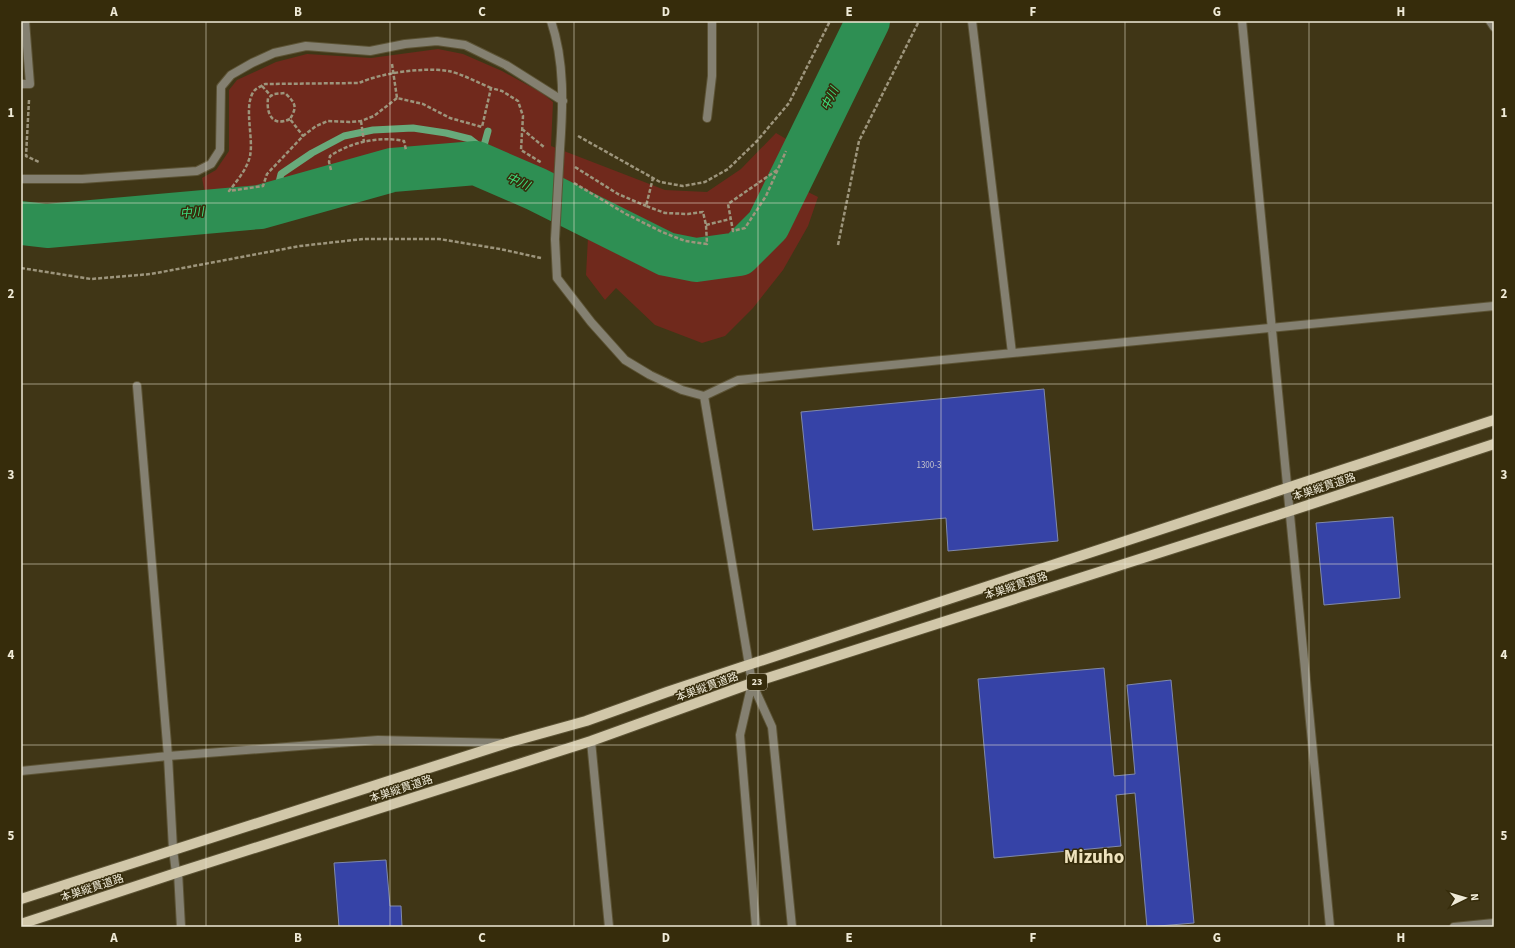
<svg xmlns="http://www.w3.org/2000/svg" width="1515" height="948" font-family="'Source Sans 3','Noto Sans JP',sans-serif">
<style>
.green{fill:#70291c}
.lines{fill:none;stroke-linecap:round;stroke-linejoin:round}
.stream{stroke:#68aa7b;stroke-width:7}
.river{stroke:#2e8f53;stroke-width:44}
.building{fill:#3643a7;stroke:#8089aa}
.service-casing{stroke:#5c5335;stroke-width:10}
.minor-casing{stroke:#5c5335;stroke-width:10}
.tertiary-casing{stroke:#5c5335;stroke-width:10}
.primary-casing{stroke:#5c5335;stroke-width:12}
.path{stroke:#9d957c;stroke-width:2.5;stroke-dasharray:4 2;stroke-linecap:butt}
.service{stroke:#848071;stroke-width:8}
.minor{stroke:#848071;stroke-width:8}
.tertiary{stroke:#848071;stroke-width:8}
.primary{stroke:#d1c7a9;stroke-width:10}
.minor-bridge-casing{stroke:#5c5335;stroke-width:10;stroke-linecap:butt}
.minor-bridge{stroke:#848071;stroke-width:8}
.grid{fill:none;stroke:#efead7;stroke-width:1;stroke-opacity:0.55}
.labels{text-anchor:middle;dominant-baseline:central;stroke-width:3;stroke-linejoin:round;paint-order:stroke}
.number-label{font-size:9px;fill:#c1c0cb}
.shield{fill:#362c0b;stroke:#b8b19a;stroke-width:1}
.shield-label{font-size:10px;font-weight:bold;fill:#efead7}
.street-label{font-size:11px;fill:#efead7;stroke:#362c0b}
.water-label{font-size:12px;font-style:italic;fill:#3ce180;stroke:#362c0b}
.town-label{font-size:19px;font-weight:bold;fill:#eee2bd;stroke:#362c0b}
.neatline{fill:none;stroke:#efead7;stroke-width:1.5}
.grid-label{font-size:13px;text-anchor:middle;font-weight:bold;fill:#efead7}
</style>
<rect width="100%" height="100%" fill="#403616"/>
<!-- green -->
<path class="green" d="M 438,49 L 463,54 L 502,71 L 542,93 L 553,102 L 551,146 L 665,190 L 707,192 L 741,169 L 776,133 L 815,156 L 800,188 L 818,197 L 808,226 L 783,270 L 753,308 L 725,336 L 702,343 L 655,325 L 616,288 L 605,300 L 586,275 L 590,201 L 546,177 L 490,155 L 457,149 L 387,156 L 357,167 L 283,188 L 207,203 L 202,178 L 216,170 L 229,151 L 229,90 L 237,80 L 276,62 L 307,54 L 371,58 Z"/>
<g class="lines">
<!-- stream -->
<path class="stream" d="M 274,203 L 281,174 L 312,153 L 344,136 L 373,130 L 413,128 L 446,133 L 470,139 L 483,149 L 488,131"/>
<!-- river -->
<path class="river" d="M 21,223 L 47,226 L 260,207 L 392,170 L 476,163 L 536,189 L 666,254 L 696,260 L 739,254 L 768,225 L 868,21"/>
</g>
<!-- building -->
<path class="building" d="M 1044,389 L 1058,541 L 948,551 L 946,518 L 813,530 L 801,412 Z
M 1393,517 L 1400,598 L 1324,605 L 1316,523 Z
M 1104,668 L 1114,776 L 1135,774 L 1127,685 L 1171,680 L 1194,923 L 1147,927 L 1135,793 L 1116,795 L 1121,846 L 994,858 L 978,679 Z
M 386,860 L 390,906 L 401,906 L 402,927 L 339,927 L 334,863 Z"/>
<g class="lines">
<defs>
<path id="service" d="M 21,84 L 30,84 L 25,21
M 21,179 L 82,179 L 197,171 L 211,164 L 220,150 L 221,87 L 231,75 L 252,63 L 274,53 L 306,46 L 370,51 L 405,44 L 437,41 L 465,45 L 506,65 L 563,101"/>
<path id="minor" d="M 551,21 C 565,62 563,106 560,149
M 972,21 L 1012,353
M 1242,21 L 1330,927
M 707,118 L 712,76 L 712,21
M 555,239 L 557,278 L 591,322 L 625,360 L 650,375 L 682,390 L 704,396 L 738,380 L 1494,306
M 137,386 L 168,756 L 173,849 L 176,873
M 752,683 L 772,727 L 792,927
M 752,683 L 740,735 L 756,927
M 591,741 L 609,927
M 21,771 L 168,756 L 378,740 L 503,743
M 178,872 L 181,927
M 1454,927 L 1494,923"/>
<path id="tertiary" d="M 1490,21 L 1494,27
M 704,396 L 752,683"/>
<path id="primary" d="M 21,899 L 507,743 L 586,721 L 667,692 L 748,665 L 1494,420
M 21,924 L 176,873 L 591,741 L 752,683 L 1290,511 L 1494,444"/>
</defs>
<!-- service casing -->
<use href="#service" class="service-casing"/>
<!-- minor casing -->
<use href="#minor" class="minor-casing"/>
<!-- tertiary casing -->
<use href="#tertiary" class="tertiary-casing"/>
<!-- primary casing -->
<use href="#primary" class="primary-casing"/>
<!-- path -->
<path class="path" d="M 392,64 L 397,98 L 423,104 L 450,118 L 482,127 L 491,88 L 502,91 L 518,101 L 523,116 L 521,150 L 542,163
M 262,86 L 271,96
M 397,98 L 374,116 L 361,121 L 349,122 L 328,121 L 316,126 L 303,136 L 267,174 L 263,186 L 229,191 C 237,181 247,169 250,156 C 254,138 243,106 254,91 C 256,88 262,86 265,84 L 359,83 C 381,73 423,67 448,71 C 460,73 479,83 491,88
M 29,100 L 26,156 L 39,162
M 290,119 C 273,127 266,115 268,98 L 274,94 L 285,93 C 295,103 298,106 290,119 L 303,136
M 361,121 L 364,142
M 522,129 L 544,147
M 578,136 L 660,182 L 683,186 L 705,182 L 728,169 L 757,141 L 789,103 L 830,21
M 575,167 L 618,194 L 646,206
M 331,170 L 329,162 L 330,156 C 351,142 379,136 404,141 L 406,150
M 777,170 L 728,204 L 733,231 L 745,228 L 766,196 L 786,151
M 574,183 L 626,214 L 662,232 L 685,241 L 707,244 L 706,225 L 703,212 L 688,214 L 665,213 L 646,206 L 653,178
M 706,225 L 730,219
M 838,245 L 859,141 L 919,21
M 21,268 L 91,279 L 151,274 L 300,246 L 363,239 L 439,239 L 500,249 L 541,258"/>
<!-- service -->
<use href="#service" class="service"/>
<!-- minor -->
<use href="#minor" class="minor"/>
<!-- tertiary -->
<use href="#tertiary" class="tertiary"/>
<!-- primary -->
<use href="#primary" class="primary"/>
<defs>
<path id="minor-bridge" d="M 555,239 L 560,149"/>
</defs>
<!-- minor-bridge casing -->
<use href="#minor-bridge" class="minor-bridge-casing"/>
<!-- minor-bridge -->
<use href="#minor-bridge" class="minor-bridge"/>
</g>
<!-- grid -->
<path class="grid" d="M 206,21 L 206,927M 390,21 L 390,927M 574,21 L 574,927M 758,21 L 758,927M 941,21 L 941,927M 1125,21 L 1125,927M 1309,21 L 1309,927M 21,203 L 1494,203M 21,384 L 1494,384M 21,564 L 1494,564M 21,745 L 1494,745"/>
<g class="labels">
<!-- number labels -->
<g class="number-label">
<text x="929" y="465">1300-3</text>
</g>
<!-- shield labels -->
<rect class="shield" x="747" y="674" width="20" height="16" rx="3"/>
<g class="shield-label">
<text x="757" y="682">23</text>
</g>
<!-- street labels -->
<g class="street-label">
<text transform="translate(1324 487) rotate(-18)">本巣縦貫道路</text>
<text transform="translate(1016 586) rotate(-18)">本巣縦貫道路</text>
<text transform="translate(707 687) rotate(-20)">本巣縦貫道路</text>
<text transform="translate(401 789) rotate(-18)">本巣縦貫道路</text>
<text transform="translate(92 888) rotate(-18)">本巣縦貫道路</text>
</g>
<!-- water labels -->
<g class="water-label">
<text transform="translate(830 99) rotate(-64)">中川</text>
<text transform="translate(518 182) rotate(24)">中川</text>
<text transform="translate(192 213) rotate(-5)">中川</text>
</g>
<!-- town labels -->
<g class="town-label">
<text x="1094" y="857">Mizuho</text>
</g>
</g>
<!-- border -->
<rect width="1515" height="948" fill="none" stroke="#362c0b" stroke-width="44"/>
<!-- north arrow -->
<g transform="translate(1465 898) rotate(85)" stroke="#362c0b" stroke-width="3" paint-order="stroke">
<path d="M0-3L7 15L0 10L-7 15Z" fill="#efead7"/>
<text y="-6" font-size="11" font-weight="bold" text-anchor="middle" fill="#efead7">N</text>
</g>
<rect x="22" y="22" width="1471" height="904" class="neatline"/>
<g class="grid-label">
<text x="114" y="16">A</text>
<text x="298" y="16">B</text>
<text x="482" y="16">C</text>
<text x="666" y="16">D</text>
<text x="849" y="16">E</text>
<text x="1033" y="16">F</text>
<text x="1217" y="16">G</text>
<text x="1401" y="16">H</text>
<text x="11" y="117">1</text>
<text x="1504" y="117">1</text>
<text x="11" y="298">2</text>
<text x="1504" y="298">2</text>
<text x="11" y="479">3</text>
<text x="1504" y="479">3</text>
<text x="11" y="659">4</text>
<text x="1504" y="659">4</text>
<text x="11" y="840">5</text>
<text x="1504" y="840">5</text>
<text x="114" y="942">A</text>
<text x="298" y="942">B</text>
<text x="482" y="942">C</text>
<text x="666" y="942">D</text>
<text x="849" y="942">E</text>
<text x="1033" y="942">F</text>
<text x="1217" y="942">G</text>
<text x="1401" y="942">H</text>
</g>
</svg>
